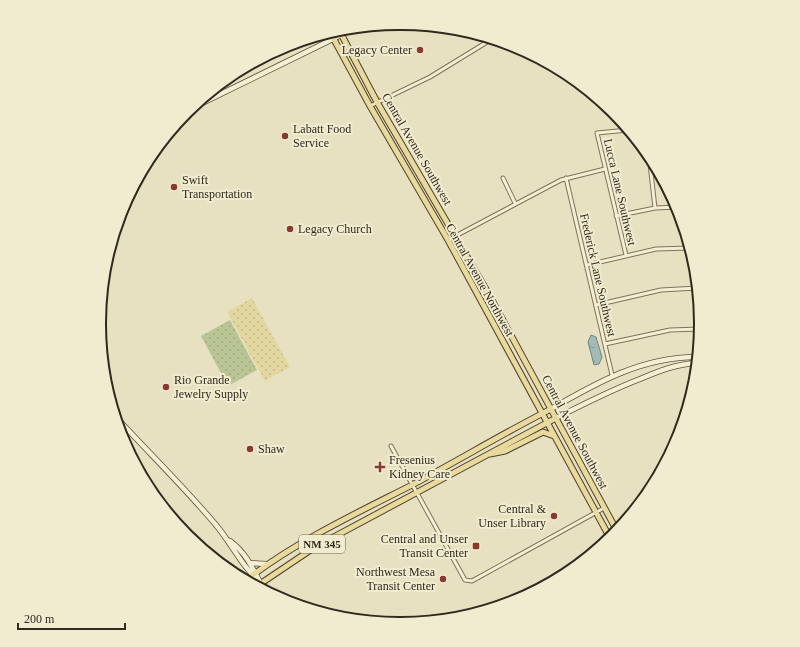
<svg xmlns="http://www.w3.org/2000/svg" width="800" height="647" font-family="'Times New Roman',serif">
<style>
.grass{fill:url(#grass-dots)}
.sand{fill:url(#sand-dots)}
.water{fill:url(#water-ripples);stroke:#6b8884}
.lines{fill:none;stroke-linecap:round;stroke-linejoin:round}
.street-casing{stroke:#80725a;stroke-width:5}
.secondary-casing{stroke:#61533e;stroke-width:6}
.primary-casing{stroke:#4e402f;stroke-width:7}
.street{stroke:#f4eed3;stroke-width:3}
.secondary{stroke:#f4eed3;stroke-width:4.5}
.primary{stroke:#e8d99c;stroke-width:5}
.poi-dot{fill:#883a31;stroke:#f1ebd0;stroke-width:1.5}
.labels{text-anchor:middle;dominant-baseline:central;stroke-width:4;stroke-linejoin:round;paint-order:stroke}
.shield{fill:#f1ebd0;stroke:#6b6353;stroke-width:1}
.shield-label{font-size:11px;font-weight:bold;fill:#31291d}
.poi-label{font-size:12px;fill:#31291d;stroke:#f1ebd0;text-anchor:start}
.street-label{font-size:12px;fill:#31291d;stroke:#f1ebd0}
.rim{fill:none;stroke:#31291d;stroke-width:2}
</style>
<defs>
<pattern id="grass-dots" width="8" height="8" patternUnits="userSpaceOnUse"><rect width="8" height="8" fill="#bac596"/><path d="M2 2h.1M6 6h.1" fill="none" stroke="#a0a981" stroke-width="1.8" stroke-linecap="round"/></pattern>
<pattern id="sand-dots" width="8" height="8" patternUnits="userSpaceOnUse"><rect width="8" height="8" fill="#e2d7a0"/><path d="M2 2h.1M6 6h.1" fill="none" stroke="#c2b989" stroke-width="1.8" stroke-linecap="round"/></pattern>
<pattern id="water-ripples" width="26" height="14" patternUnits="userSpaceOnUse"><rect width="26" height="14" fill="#a3bbb7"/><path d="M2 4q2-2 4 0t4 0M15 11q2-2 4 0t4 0" fill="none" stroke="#859894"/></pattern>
</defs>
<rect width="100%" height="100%" fill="#e8e1c1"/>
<!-- grass -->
<path class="grass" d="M 230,320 L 257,370 L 228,386 L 201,336 Z"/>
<!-- sand -->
<path class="sand" d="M 252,298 L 290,367 L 265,381 L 227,312 Z"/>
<!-- water -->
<path class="water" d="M 591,335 L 596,337 L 602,357 L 599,364 L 594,365 L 588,342 Z"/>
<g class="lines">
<defs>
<path id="street" d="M 370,106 L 430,77 L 492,39
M 649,155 L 655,208
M 503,178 L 515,203
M 566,178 L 612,375
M 616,216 L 655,208 L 677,207
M 448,240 L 561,180 L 605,169
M 626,255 L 597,133 L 628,130
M 587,265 L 656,249 L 690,248
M 596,305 L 661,290 L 697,288
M 605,344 L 670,330 L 700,329
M 391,446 L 465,580 L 472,581 L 604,508"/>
<path id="secondary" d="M 190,109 L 341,35
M 551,409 C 598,382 642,357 697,357
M 116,417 C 149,453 185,488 216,525 C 232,544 242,567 261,583
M 556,418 C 584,404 611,390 640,379 C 659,371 676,364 697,363
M 230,541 C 247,553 255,573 264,590
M 250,563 L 266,564"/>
<path id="primary" d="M 339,30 L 377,102 L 487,291 L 617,531
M 330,32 L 370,106 L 448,240 L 610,538
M 490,454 L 505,451 L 543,432 L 554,436
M 246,580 C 299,540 353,515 412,485 C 459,460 504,433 551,409
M 257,586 L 315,547 L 556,418"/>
</defs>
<!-- street casing -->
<use href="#street" class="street-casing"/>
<!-- secondary casing -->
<use href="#secondary" class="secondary-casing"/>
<!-- primary casing -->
<use href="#primary" class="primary-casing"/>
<!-- street -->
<use href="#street" class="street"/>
<!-- secondary -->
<use href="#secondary" class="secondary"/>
<!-- primary -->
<use href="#primary" class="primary"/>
</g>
<!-- markers -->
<g class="poi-dot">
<circle cx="420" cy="50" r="4"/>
<circle cx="285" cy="136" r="4"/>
<circle cx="174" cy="187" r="4"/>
<circle cx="290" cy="229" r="4"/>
<circle cx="166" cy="387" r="4"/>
<circle cx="250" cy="449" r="4"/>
<path d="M378 461h4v4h4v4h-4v4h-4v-4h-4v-4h4z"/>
<circle cx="554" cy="516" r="4"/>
<rect x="472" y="542" width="8" height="8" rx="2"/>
<circle cx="443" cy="579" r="4"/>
</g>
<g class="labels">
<!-- shield labels -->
<rect class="shield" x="299" y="535" width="46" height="18" rx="3"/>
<g class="shield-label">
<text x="322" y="544">NM 345</text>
</g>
<!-- poi labels -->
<g class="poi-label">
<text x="412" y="50" text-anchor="end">Legacy Center</text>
<text x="293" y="129">Labatt Food<tspan x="293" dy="14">Service</tspan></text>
<text x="182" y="180">Swift<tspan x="182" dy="14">Transportation</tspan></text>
<text x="298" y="229">Legacy Church</text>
<text x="174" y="380">Rio Grande<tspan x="174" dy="14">Jewelry Supply</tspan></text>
<text x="258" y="449">Shaw</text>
<text x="389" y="460">Fresenius<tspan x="389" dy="14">Kidney Care</tspan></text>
<text x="546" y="509" text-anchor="end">Central &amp;<tspan x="546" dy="14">Unser Library</tspan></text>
<text x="468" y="539" text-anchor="end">Central and Unser<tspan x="468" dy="14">Transit Center</tspan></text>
<text x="435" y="572" text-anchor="end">Northwest Mesa<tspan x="435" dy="14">Transit Center</tspan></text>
</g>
<!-- street labels -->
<g class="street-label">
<text transform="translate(417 149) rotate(60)">Central Avenue Southwest</text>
<text transform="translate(620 192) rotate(77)">Lucca Lane Southwest</text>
<text transform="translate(598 275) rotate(77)">Frederick Lane Southwest</text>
<text transform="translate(480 280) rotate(61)">Central Avenue Northwest</text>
<text transform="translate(575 432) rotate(62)">Central Avenue Southwest</text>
</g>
</g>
<!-- crop -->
<path d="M0 0H800V647H0ZM399 30H401A293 293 0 0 1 694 323V324A293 293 0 0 1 401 617H399A293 293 0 0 1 106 324V323A293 293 0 0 1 399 30Z" fill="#f1ebd0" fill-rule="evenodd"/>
<path class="rim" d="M399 30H401A293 293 0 0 1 694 323V324A293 293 0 0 1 401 617H399A293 293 0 0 1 106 324V323A293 293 0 0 1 399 30Z"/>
<!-- scale -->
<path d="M18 623v6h107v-6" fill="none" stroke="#31291d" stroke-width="2"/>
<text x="24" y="623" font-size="12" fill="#31291d" stroke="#f1ebd0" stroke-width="3" paint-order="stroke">200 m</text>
</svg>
